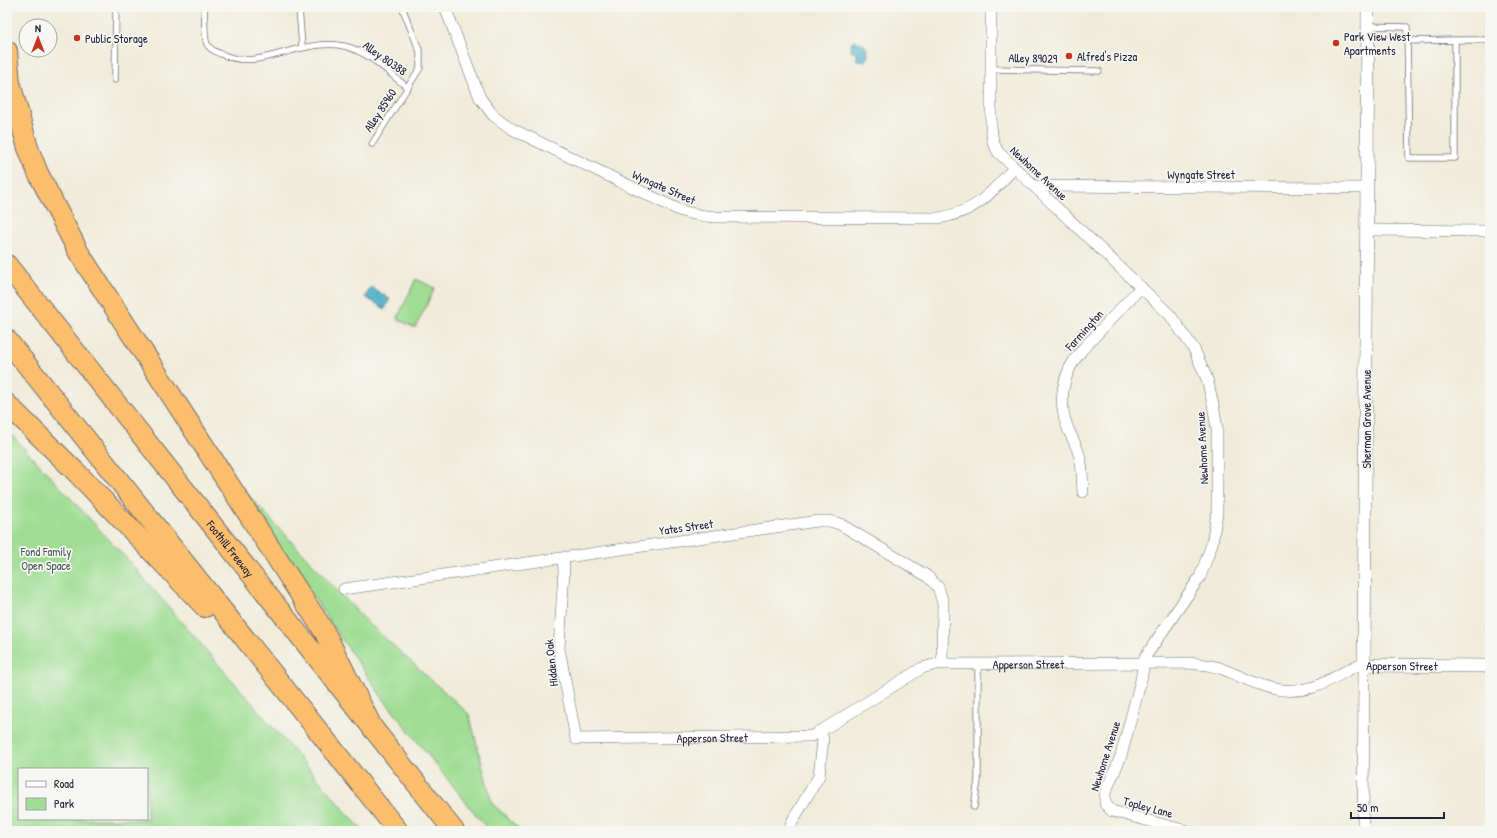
<svg xmlns="http://www.w3.org/2000/svg" width="1497" height="838" font-family="'Patrick Hand',sans-serif">
<style>
.green{fill:#9edd92;stroke:#608066;fill-rule:evenodd}
.water{fill:#49adc9;stroke:#366882}
.lines{fill:none;stroke-linecap:round;stroke-linejoin:round}
.service-casing{stroke:#6a6972;stroke-width:7}
.minor-casing{stroke:#6a6972;stroke-width:12}
.tertiary-casing{stroke:#6a6972;stroke-width:14}
.motorway-casing{stroke:#6a6972;stroke-width:22}
.service{stroke:#fff;stroke-width:5.5}
.minor{stroke:#fff;stroke-width:11}
.tertiary{stroke:#fff;stroke-width:13}
.motorway{stroke:#fabe6d;stroke-width:20}
.poi-dot{fill:#c8321e;stroke:#f6f6f2;stroke-width:1.5}
.labels{text-anchor:middle;dominant-baseline:central;stroke-width:3.5;stroke-linejoin:round;paint-order:stroke}
.poi-label{font-size:12px;fill:#22223b;stroke:#f6f6f2;text-anchor:start}
.street-label{font-size:12px;fill:#22223b;stroke:#f6f6f2}
.park-label{font-size:12px;fill:#475a55;stroke:#f6f6f2}
</style>
<rect width="100%" height="100%" fill="#f6f6f2"/>
<filter id="ink" filterUnits="userSpaceOnUse"><feTurbulence type="fractalNoise" baseFrequency=".025" numOctaves="2"/><feDisplacementMap in="SourceGraphic" scale="8" xChannelSelector="R" yChannelSelector="G"/><feConvolveMatrix kernelMatrix="1 2 1 2 8 2 1 2 1" color-interpolation-filters="sRGB"/></filter>
<filter id="wash" filterUnits="userSpaceOnUse"><feTurbulence type="fractalNoise" baseFrequency=".012" numOctaves="4" result="noise"/><feDisplacementMap in="SourceGraphic" scale="16" xChannelSelector="R" yChannelSelector="G"/><feGaussianBlur stdDeviation="0.9" result="paint"/><feColorMatrix in="noise" values="0 0 0 0 0 0 0 0 0 0 0 0 0 0 0 0 0 1.4 0 .05"/><feComposite in="paint" operator="in"/></filter>
<g filter="url(#wash)">
<rect width="100%" height="100%" fill="#f0ecd9"/>
<!-- green -->
<path class="green" d="M 416,279 L 435,288 L 415,328 L 397,319 Z
M 7,430 L 126,558 L 363,831 L 7,831 ZM 19,769 L 147,769 L 147,819 L 19,819 Z
M 231,477 L 367,622 L 469,714 L 492,803 L 521,831 L 489,831 L 381,696 Z"/>
<!-- water -->
<path class="water" d="M 855,41 C 863,42 869,48 868,56 L 864,62 L 857,60 L 857,54 L 851,51 L 851,43 Z
M 371,287 L 390,299 L 385,309 L 365,297 Z"/>
</g>
<g filter="url(#ink)">
<g class="lines">
<defs>
<path id="service" d="M 204,7 C 205,15 204,38 207,44 C 210,50 216,52 221,54 C 251,67 273,54 302,48 C 315,45 331,43 344,46 C 368,51 389,73 408,88
M 299,7 L 302,47
M 1368,26 L 1407,27 L 1409,158 L 1455,158 L 1455,40 L 1490,40
M 1407,41 L 1455,40
M 990,69 L 1099,71
M 115,80 L 116,7
M 372,144 L 420,68 L 420,52 L 402,7
M 974,807 L 978,780 L 978,664"/>
<g id="minor">
<path d="M 445,7 L 480,98 L 493,115 L 512,129 L 679,210 C 691,214 703,216 716,217 L 939,218 C 977,211 988,196 1014,168"/>
<path d="M 991,7 L 991,126 L 993,142 L 998,152 L 1170,315 L 1194,349 L 1207,379 L 1213,404 L 1217,429 L 1217,512 L 1212,544 L 1200,577 L 1145,657 L 1141,680 L 1121,756 L 1105,793 L 1105,804 L 1112,811 L 1187,831"/>
<path d="M 1034,186 L 1367,188"/>
<path d="M 1367,230 L 1490,231"/>
<path d="M 1083,492 C 1082,481 1083,468 1080,458 C 1078,448 1072,438 1068,429 C 1057,401 1062,373 1082,350 L 1141,287"/>
<path id="s1" d="M 563,559 L 564,571 L 559,648 L 576,739 L 811,736 L 816,734 L 922,668 L 937,664 L 1189,663 C 1200,664 1210,665 1220,668 C 1253,681 1277,698 1314,687 C 1329,682 1343,672 1358,665 L 1364,665 L 1363,831"/>
<path d="M 344,589 L 818,521 L 829,521 L 840,524 L 927,576 L 938,587 L 943,603 L 942,663"/>
<path d="M 791,831 L 791,825 L 793,820 L 819,776 L 823,739 L 819,731"/>
</g>
<g id="tertiary">
<path id="s2" d="M 1368,7 L 1364,665 L 1490,666"/>
</g>
<g id="motorway">
<path d="M 7,51 L 10,83 L 28,148 L 38,173 L 79,253 L 324,631 L 373,729"/>
<path id="s3" d="M 7,265 L 454,831"/>
<path d="M 7,340 L 398,831"/>
<path d="M 7,404 L 78,474 L 205,607"/>
</g>
</defs>
<!-- service casing -->
<use href="#service" class="service-casing"/>
<!-- minor casing -->
<use href="#minor" class="minor-casing"/>
<!-- tertiary casing -->
<use href="#tertiary" class="tertiary-casing"/>
<!-- motorway casing -->
<use href="#motorway" class="motorway-casing"/>
<!-- service -->
<use href="#service" class="service"/>
<!-- minor -->
<use href="#minor" class="minor"/>
<!-- tertiary -->
<use href="#tertiary" class="tertiary"/>
<!-- motorway -->
<use href="#motorway" class="motorway"/>
</g>
</g>
<!-- markers -->
<g class="poi-dot">
<circle cx="77" cy="38" r="4"/>
<circle cx="1336" cy="43" r="4"/>
<circle cx="1069" cy="56" r="4"/>
</g>
<g class="labels">
<!-- poi labels -->
<g class="poi-label">
<text x="1344" y="36">Park View West<tspan x="1344" dy="14">Apartments</tspan></text>
<text x="85" y="38">Public Storage</text>
<text x="1077" y="56">Alfred's Pizza</text>
</g>
<!-- street labels -->
<g class="street-label">
<text transform="translate(385 58) rotate(35)">Alley 80388</text>
<text transform="translate(1033 58) rotate(1)">Alley 89029</text>
<text transform="translate(380 110) rotate(-57)">Alley 85960</text>
<text transform="translate(1039 173) rotate(43)">Newhome Avenue</text>
<text x="1201" y="174">Wyngate Street</text>
<text transform="translate(664 187) rotate(24)">Wyngate Street</text>
<text transform="translate(1084 330) rotate(-48)">Farmington</text>
<text transform="translate(1366 419) rotate(-90)">Sherman Grove Avenue</text>
<text transform="translate(1202 448) rotate(-93)">Newhome Avenue</text>
<text transform="translate(686 527) rotate(-8)">Yates Street</text>
<text stroke="none"><textPath href="#s3" startOffset="361">Foothill Freeway</textPath></text>
<text transform="translate(551 663) rotate(-96)">Hidden Oak</text>
<text stroke="none"><textPath href="#s1" startOffset="654">Apperson Street</textPath></text>
<text stroke="none"><textPath href="#s2" startOffset="696">Apperson Street</textPath></text>
<text stroke="none"><textPath href="#s1" startOffset="318">Apperson Street</textPath></text>
<text transform="translate(1105 756) rotate(-72)">Newhome Avenue</text>
<text transform="translate(1148 807) rotate(15)">Topley Lane</text>
</g>
<!-- park labels -->
<g class="park-label">
<text x="46" y="551">Fond Family<tspan x="46" dy="14">Open Space</tspan></text>
</g>
</g>
<!-- margin -->
<rect width="1497" height="838" fill="none" stroke="#f6f6f2" stroke-width="24"/>
<!-- legend -->
<rect x="18" y="768" width="130" height="52" fill="#f6f6f2" stroke="#a1a1a9"/>
<rect x="26" y="781" width="20" height="6" fill="#ffffff" stroke="#a1a1a9"/>
<text x="54" y="788" font-size="12" fill="#22223b">Road</text>
<rect x="26" y="798" width="20" height="12" fill="#9edd92" stroke="#a1a1a9"/>
<text x="54" y="808" font-size="12" fill="#22223b">Park</text>
<!-- north arrow -->
<g transform="translate(38 38)"><circle r="19" fill="#f6f6f2" stroke="#a1a1a9"/>
<path d="M0-3L7 15L0 10L-7 15Z" fill="#c8321e"/>
<text y="-6" font-size="11" font-weight="bold" text-anchor="middle" fill="#22223b">N</text>
</g>
<!-- scale -->
<path d="M1351 812v6h93v-6" fill="none" stroke="#22223b" stroke-width="2"/>
<text x="1357" y="812" font-size="12" fill="#22223b" stroke="#f6f6f2" stroke-width="3" paint-order="stroke">50 m</text>
</svg>
